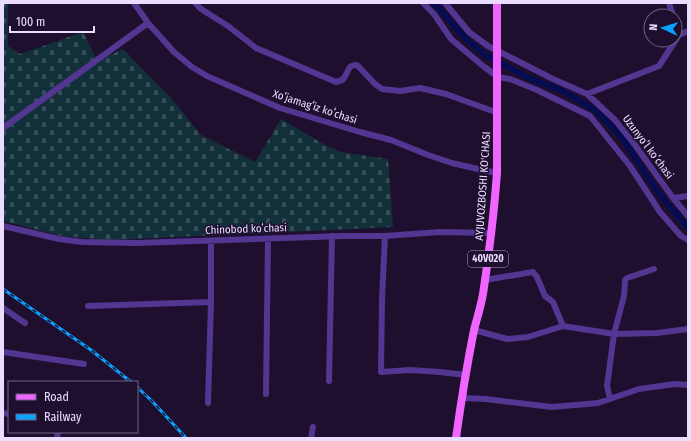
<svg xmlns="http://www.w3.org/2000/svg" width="691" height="441" font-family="'Fira Sans Condensed',sans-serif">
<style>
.cemetery{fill:url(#cemetery-stones)}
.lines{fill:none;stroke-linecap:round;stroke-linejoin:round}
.canal{stroke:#060c52;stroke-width:6}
.minor{stroke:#533692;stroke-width:6}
.major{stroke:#f064ff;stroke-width:8}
.rail-casing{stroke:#09a3ff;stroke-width:3}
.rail{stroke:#1e0f2f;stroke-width:1.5;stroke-dasharray:4.5;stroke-linecap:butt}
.labels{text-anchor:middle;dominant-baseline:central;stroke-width:3;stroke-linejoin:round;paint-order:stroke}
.shield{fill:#1e0f2f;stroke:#ae9fc1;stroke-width:1}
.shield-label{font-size:10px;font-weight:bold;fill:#ebddff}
.street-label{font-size:11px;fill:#ebddff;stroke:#1e0f2f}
</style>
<defs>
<pattern id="cemetery-stones" width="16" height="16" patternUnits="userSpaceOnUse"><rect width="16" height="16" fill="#12303a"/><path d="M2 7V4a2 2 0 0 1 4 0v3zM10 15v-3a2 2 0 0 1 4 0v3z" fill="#354e58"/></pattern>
</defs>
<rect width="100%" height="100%" fill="#1e0f2f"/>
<!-- cemetery -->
<path class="cemetery" d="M 3,3 L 8,3 L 8,46 L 20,54 L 83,32 L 97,61 L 123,49 L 171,98 L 201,135 L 255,162 L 281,119 L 325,145 L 341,152 L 388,159 L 393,227 L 110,240 L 62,236 L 3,221 Z"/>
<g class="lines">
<!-- canal -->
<path class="canal" d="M 434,3 L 468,41 L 485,55 L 529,78 L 565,92 L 596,111 L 621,136 L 656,190 L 688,228"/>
<!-- minor -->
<path class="minor" d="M 134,3 L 148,23 L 174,52 L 192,67 L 207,76 L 280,108 L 360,132 L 391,140 L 428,155 L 452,163 L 478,169 L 497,173
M 195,3 L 201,9 L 228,26 L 256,48 L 336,82 C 338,81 340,81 342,80 C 349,75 346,64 357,65 L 375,84 L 382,89 L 400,91 L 420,88 L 446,94 L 498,113
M 423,3 L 434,14 L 451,39 L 483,66 L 498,77 L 510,79 L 537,90 L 590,116 L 630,166 L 660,212 L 681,236 L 688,240
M 445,3 L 469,32 L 488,46 L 553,79 L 587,94 L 615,120 L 635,145 L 673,198 L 688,216
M 669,3 L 673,16
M 675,23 L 679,35
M 587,94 L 659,66 L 679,35 L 688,31
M 3,128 L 148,23
M 673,198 L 688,196
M 3,226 L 59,239 L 82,242 L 137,243 L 343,236 L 385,236 L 440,232 L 492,233
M 385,236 L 382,299 L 381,372 L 410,370 L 440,372 L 466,375
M 654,269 L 627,278 L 625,280 L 624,296 L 614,334 L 657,333 L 688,329
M 88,306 L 211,302
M 3,308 L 25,323
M 563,326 L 614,334 L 607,386 L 610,399
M 474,330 L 507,339 L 528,337 L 563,326 L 553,302 L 545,296 L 537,277 L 533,272 L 485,280
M 3,352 L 84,364
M 329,381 L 332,236
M 266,394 L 268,239
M 462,398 L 486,399 L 552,407 L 598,403 L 639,389 L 675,384 L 688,385
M 208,403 L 211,302 L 211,241
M 3,413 L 9,414
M 57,438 L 58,432
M 311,438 L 313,427"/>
<!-- major -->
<path class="major" d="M 456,438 C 461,402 467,365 474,330 C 477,318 481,306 483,294 C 489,254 494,214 497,173 L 497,3"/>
<defs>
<path id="rail" d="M 3,289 L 91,350 L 131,382
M 137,387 L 152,401 L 186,438"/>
</defs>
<!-- rail casing -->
<use href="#rail" class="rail-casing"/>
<!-- rail -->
<use href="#rail" class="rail"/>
</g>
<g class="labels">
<!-- shield labels -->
<rect class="shield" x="468" y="251" width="40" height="16" rx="3"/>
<g class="shield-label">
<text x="488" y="259">40V020</text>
</g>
<!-- street labels -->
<g class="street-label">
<text transform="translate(315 107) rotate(18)">Xoʻjamagʻiz koʻchasi</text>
<text transform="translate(648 147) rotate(53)">Uzunyoʻl koʻchasi</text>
<text transform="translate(483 186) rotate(-86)">AYJUVOZBOSHI KO'CHASI</text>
<text transform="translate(246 229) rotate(-2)">Chinobod koʻchasi</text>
</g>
</g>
<!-- border -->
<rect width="691" height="441" fill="none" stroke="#ebddff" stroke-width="8"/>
<!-- legend -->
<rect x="8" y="381" width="130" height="52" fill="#1e0f2f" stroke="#706182"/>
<rect x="16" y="394" width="20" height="6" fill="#f064ff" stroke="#706182"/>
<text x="44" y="401" font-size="12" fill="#ebddff">Road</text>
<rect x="16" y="414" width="20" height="6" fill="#09a3ff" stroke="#706182"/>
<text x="44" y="421" font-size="12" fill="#ebddff">Railway</text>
<!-- north arrow -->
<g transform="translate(663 28) rotate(274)"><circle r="19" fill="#1e0f2f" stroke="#706182"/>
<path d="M0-3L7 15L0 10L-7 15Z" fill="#09a3ff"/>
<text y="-6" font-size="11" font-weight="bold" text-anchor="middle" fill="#ebddff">N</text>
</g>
<!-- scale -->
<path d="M10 26v6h84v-6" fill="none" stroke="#ebddff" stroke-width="2"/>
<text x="16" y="26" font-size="12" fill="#ebddff" stroke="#1e0f2f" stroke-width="3" paint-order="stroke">100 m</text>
</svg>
